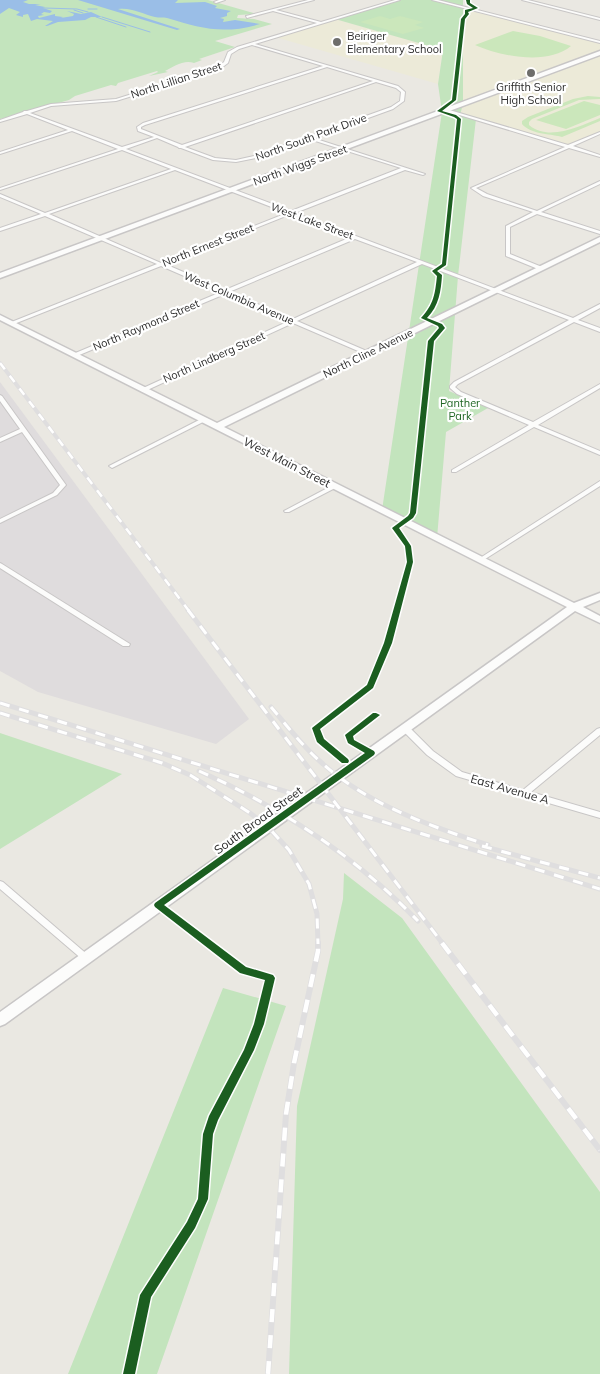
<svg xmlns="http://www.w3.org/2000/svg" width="600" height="1374" font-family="Mulish,sans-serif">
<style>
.industrial{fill:#dfdcdd}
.education{fill:#ecead8}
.green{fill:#c3e4bd}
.pitch{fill:#cbe7bb}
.water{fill:#9abee7}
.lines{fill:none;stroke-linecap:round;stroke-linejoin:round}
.stream{stroke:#9abee7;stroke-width:1}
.street-casing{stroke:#c8c6c6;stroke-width:2}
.secondary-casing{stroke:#c8c6c6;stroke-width:3}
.street{fill:#fcfcfb;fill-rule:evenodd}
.secondary{fill:#fcfcfb;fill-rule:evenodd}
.rail-far2-casing{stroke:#dfdedf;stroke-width:4}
.rail-far1-casing{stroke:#dfdedf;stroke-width:5}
.rail-casing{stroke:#dfdedf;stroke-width:6}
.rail-far2{stroke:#fff;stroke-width:2.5;stroke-dasharray:8;stroke-linecap:butt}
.rail-far1{stroke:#fff;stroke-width:3;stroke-dasharray:10;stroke-linecap:butt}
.rail{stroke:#fff;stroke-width:4.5;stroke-dasharray:13;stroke-linecap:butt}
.cycleway-casing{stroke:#fff;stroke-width:3}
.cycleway{fill:#1b5e20;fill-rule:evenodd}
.poi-dot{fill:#6e6e6c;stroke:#fff;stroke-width:2}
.labels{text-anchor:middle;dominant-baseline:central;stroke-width:4.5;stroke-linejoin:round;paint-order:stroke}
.far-poi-label{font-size:11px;fill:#2c2c2c;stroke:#fff;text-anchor:start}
.far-street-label{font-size:11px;fill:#2c2c2c;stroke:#fff}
.far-park-label{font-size:11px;fill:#1f6623;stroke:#fff}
.street-label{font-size:12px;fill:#2c2c2c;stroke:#fff}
</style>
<rect width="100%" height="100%" fill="#eae8e2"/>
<!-- industrial -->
<path class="industrial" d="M 0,382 L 249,719 L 216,744 L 38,692 L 0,671 Z"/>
<!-- education -->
<path class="education" d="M 463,9 L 600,42 L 600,133 L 568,147 L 460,115 L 463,104 Z
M 335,19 L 443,49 L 438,84 L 275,37 Z"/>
<!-- green -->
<path class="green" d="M 0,0 L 208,0 L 257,14 L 238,15 L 237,18 L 254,19 L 272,24 L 215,41 L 235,47 L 199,59 L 202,60 L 194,63 C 184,59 173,67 165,71 L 168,72 L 149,76 L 158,72 L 157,71 L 118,83 L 116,86 L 111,85 L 75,96 L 69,100 L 0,119 Z
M 398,0 L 463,0 L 463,104 L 460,115 L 476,119 L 458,276 L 449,391 L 488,408 L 446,432 L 437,538 L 382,510 L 442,112 L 438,84 L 443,50 L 335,19 Z
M 0,733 L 122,774 L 0,849 Z
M 344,873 L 402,918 L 600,1192 L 600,1374 L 289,1374 L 297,1106 L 343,899 Z
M 223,988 L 286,1006 L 157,1374 L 68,1374 Z"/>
<!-- pitch -->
<path class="pitch" d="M 380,16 L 390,19 L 400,16 L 423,22 L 415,25 L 424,28 L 403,34 L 360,22 Z
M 513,31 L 540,36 L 571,46 C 547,66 500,56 475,45 Z
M 588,96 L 600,97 L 600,99 L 579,100 L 532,119 L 529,122 L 529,125 C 549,142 580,126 600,118 L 600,121 L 562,137 C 554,134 531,135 522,124 L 522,121 L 528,117 L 573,99 Z
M 584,101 L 600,105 L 600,115 L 566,129 L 536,120 Z"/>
<!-- water -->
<path class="water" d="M 0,0 L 28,0 L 23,2 L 29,4 L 41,4 L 35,5 L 45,7 L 43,8 L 52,11 L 50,13 L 44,12 L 41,14 L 44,15 L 38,16 L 39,18 L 55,14 L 55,16 L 63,17 L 61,18 L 73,16 L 74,14 L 67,11 L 81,14 L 91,12 L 102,17 L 91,17 L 85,20 L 58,22 L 47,26 L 45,26 L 53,21 L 37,19 L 31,21 L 28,14 L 23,15 L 23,17 L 16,15 L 20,12 L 9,8 L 0,14 Z
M 78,0 L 178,0 L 175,3 L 205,2 L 217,6 L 215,8 L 231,11 L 227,13 L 227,16 L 220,18 L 224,19 L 223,22 L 235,20 L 260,24 C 223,35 200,28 167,18 C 163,17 159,18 155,17 C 143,14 131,7 118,9 L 180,29 L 177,30 Z"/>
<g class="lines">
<!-- stream -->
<path class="stream" d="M 44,8 L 77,9 L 88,12
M 88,9 L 97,9
M 74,10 L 83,13
M 96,17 L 126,27
M 102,17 L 150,32"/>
<defs>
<path id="street" d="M 219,0 L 225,0 L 216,3 L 214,2 Z
M 308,0 L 314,0 L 276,10 L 321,22 L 395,0 L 400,0 L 255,44 L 398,86 L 405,92 L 404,101 L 393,109 L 313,138 L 425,174 L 423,175 L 405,170 L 295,213 L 573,318 L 600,304 L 600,308 L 578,320 L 600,328 L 600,332 L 574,322 L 458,384 L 455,387 L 461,392 L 533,422 L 600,384 L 600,388 L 538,425 L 600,451 L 600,455 L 534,427 L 456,472 L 452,472 L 452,470 L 529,425 L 457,394 L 450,388 L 450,386 L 454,382 L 569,320 L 422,264 L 297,321 L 369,352 L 369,354 L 365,354 L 293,323 L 143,392 L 140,390 L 141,389 L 289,321 L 225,294 L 77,356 L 73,356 L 73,354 L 221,292 L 161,266 L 14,324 L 9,323 L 157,264 L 45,216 L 0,231 L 0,228 L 41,214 L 0,197 L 0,194 L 45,213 L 171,169 L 122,150 L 0,190 L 0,188 L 118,149 L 72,131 L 0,154 L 0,152 L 68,130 L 27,114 L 0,122 L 0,120 L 23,112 L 24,111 L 27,111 L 51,104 L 116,99 L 218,67 L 224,62 L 228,52 L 237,47 L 317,23 L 273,11 L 247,18 L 246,16 ZM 252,45 L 323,66 L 143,123 L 137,127 L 138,131 L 154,137 L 122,147 L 30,113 L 51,106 L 116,101 L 220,69 L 228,63 L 231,54 L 239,49 ZM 327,67 L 373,81 L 182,145 L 141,129 L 141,127 L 145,125 ZM 376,82 L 396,88 L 401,92 L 400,101 L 391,107 L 254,156 L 236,160 L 215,158 L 185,147 ZM 157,138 L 178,147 L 179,148 L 181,148 L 213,160 L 236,162 L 256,158 L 309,139 L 401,168 L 291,211 L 126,149 ZM 175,170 L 287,213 L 161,263 L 49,214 ZM 291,214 L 351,237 L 225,290 L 165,264 ZM 355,239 L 417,262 L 293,319 L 229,292 Z
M 432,0 L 438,0 L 600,41 L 600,43 Z
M 522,0 L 528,0 L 600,18 L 600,20 Z
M 446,109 L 568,145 L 600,132 L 600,134 L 573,146 L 600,155 L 600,157 L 569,148 L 476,188 L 487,194 L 537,211 L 600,181 L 600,184 L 541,212 L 600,231 L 600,234 L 537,214 L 510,227 L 510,254 L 542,267 L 542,269 L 538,269 L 506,256 L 506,226 L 533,212 L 483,196 L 471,188 L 565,147 L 446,111 Z
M 0,395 L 2,396 L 66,485 L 57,495 L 0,523 L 0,519 L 53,493 L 60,485 L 22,432 L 0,442 L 0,438 L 20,429 L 0,401 Z
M 203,418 L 205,419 L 205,421 L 114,467 L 112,468 L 109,466 Z
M 600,481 L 600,486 L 482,561 L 478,561 L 477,560 Z
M 335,484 L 338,486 L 337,487 L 289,512 L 285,512 L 284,511 Z
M 0,563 L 2,564 L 130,644 L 129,646 L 123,646 L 0,568 Z
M 405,725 L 408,726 L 433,751 L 462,772 L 523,790 L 597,729 L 600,728 L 600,735 L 531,792 L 600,812 L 600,818 L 456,776 L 427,755 L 402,730 L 401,728 Z
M 0,881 L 3,882 L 89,956 L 91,958 L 89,960 L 86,962 L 83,960 L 0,889 Z
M 158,902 L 161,903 L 246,967 L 273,975 L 275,978 L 273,981 L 270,982 L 240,973 L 155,907 L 154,905 L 155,903 Z"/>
<path id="secondary" d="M 600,51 L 600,55 L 0,278 L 0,273 Z
M 600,237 L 600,242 L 224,427 L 574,603 L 600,593 L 600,600 L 583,607 L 600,616 L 600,623 L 575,611 L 5,1024 L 0,1026 L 0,1012 L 567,607 L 0,320 L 0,315 L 217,423 Z"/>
</defs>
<!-- street casing -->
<use href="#street" class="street-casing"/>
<!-- secondary casing -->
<use href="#secondary" class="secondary-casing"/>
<!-- street -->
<use href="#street" class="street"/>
<!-- secondary -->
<use href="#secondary" class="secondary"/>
<defs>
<path id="rail-far2" d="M 0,363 L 189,611"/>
<path id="rail-far1" d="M 188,610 L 443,944
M 0,703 L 600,889
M 271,707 C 288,727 303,747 323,764 C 369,805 430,826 488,845
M 0,713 L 162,763 L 190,775 L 250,813 L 267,826 L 289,850 L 309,884 L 317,914 L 318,944
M 199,771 C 282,808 355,856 418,921
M 482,846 L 600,878"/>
<path id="rail" d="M 442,943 L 600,1150
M 268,1374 L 286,1114 L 294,1063 L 318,951 L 318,943"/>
</defs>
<!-- rail-far2 casing -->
<use href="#rail-far2" class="rail-far2-casing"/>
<!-- rail-far1 casing -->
<use href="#rail-far1" class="rail-far1-casing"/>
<!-- rail casing -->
<use href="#rail" class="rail-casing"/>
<!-- rail-far2 -->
<use href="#rail-far2" class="rail-far2"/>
<!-- rail-far1 -->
<use href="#rail-far1" class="rail-far1"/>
<!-- rail -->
<use href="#rail" class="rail"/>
<defs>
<path id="cycleway" d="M 466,0 L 470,0 L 470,3 L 478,8 L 468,12 L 469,14 L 465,19 L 456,100 L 442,111 L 456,115 L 461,119 L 446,265 L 437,271 L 442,275 C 441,291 439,306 427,318 L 442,324 L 445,328 L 434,341 L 416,513 L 413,518 L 399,528 L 411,546 L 413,562 L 392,643 L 373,688 L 320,729 L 324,739 L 348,759 L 349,761 L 348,763 L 342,763 L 317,742 L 312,728 L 367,685 L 384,643 L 407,562 L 405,546 L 392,528 L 408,516 L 410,513 L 428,341 L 439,328 L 438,326 L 421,318 C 434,304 435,294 437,276 L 432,271 L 442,264 L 457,119 L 454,117 L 437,111 L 452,100 L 461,19 L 465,14 L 465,10 L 473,8 L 467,4 Z
M 373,713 L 376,713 L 380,715 L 353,736 L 354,740 L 374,751 L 375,753 L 374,755 L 164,905 L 246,967 L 273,975 L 275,978 L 264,1024 L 254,1050 L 218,1120 L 213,1134 L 208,1199 L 195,1228 L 151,1297 L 135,1374 L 123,1374 L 140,1295 L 187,1222 L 198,1199 L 203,1134 L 209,1116 L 244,1050 L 254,1024 L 265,980 L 240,973 L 155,907 L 154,905 L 155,903 L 365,753 L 348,743 L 345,735 Z"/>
</defs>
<!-- cycleway casing -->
<use href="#cycleway" class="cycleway-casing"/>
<!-- cycleway -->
<use href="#cycleway" class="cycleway"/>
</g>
<!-- markers -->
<g class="poi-dot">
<circle cx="337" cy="42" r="5"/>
<circle cx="531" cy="73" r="5"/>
</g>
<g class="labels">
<!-- far-poi labels -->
<g class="far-poi-label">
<text x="347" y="36">Beiriger<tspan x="347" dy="13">Elementary School</tspan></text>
<text x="531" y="87" text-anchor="middle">Griffith Senior<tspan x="531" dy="13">High School</tspan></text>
</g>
<!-- far-street labels -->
<g class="far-street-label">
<text transform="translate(176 80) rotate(-18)">North Lillian Street</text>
<text transform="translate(311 137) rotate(-20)">North South Park Drive</text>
<text transform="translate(300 165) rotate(-20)">North Wiggs Street</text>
<text transform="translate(312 221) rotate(20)">West Lake Street</text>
<text transform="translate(208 245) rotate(-22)">North Ernest Street</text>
<text transform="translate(239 298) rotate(23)">West Columbia Avenue</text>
<text transform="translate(146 325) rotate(-23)">North Raymond Street</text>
<text transform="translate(368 353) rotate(-26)">North Cline Avenue</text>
<text transform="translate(214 357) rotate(-24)">North Lindberg Street</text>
</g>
<!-- far-park labels -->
<g class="far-park-label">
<text x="460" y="403">Panther<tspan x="460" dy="13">Park</tspan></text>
</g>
<!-- street labels -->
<g class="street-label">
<text transform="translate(287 462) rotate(27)">West Main Street</text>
<text transform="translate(510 789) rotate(16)">East Avenue A</text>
<text transform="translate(258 820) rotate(-36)">South Broad Street</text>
</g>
</g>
</svg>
